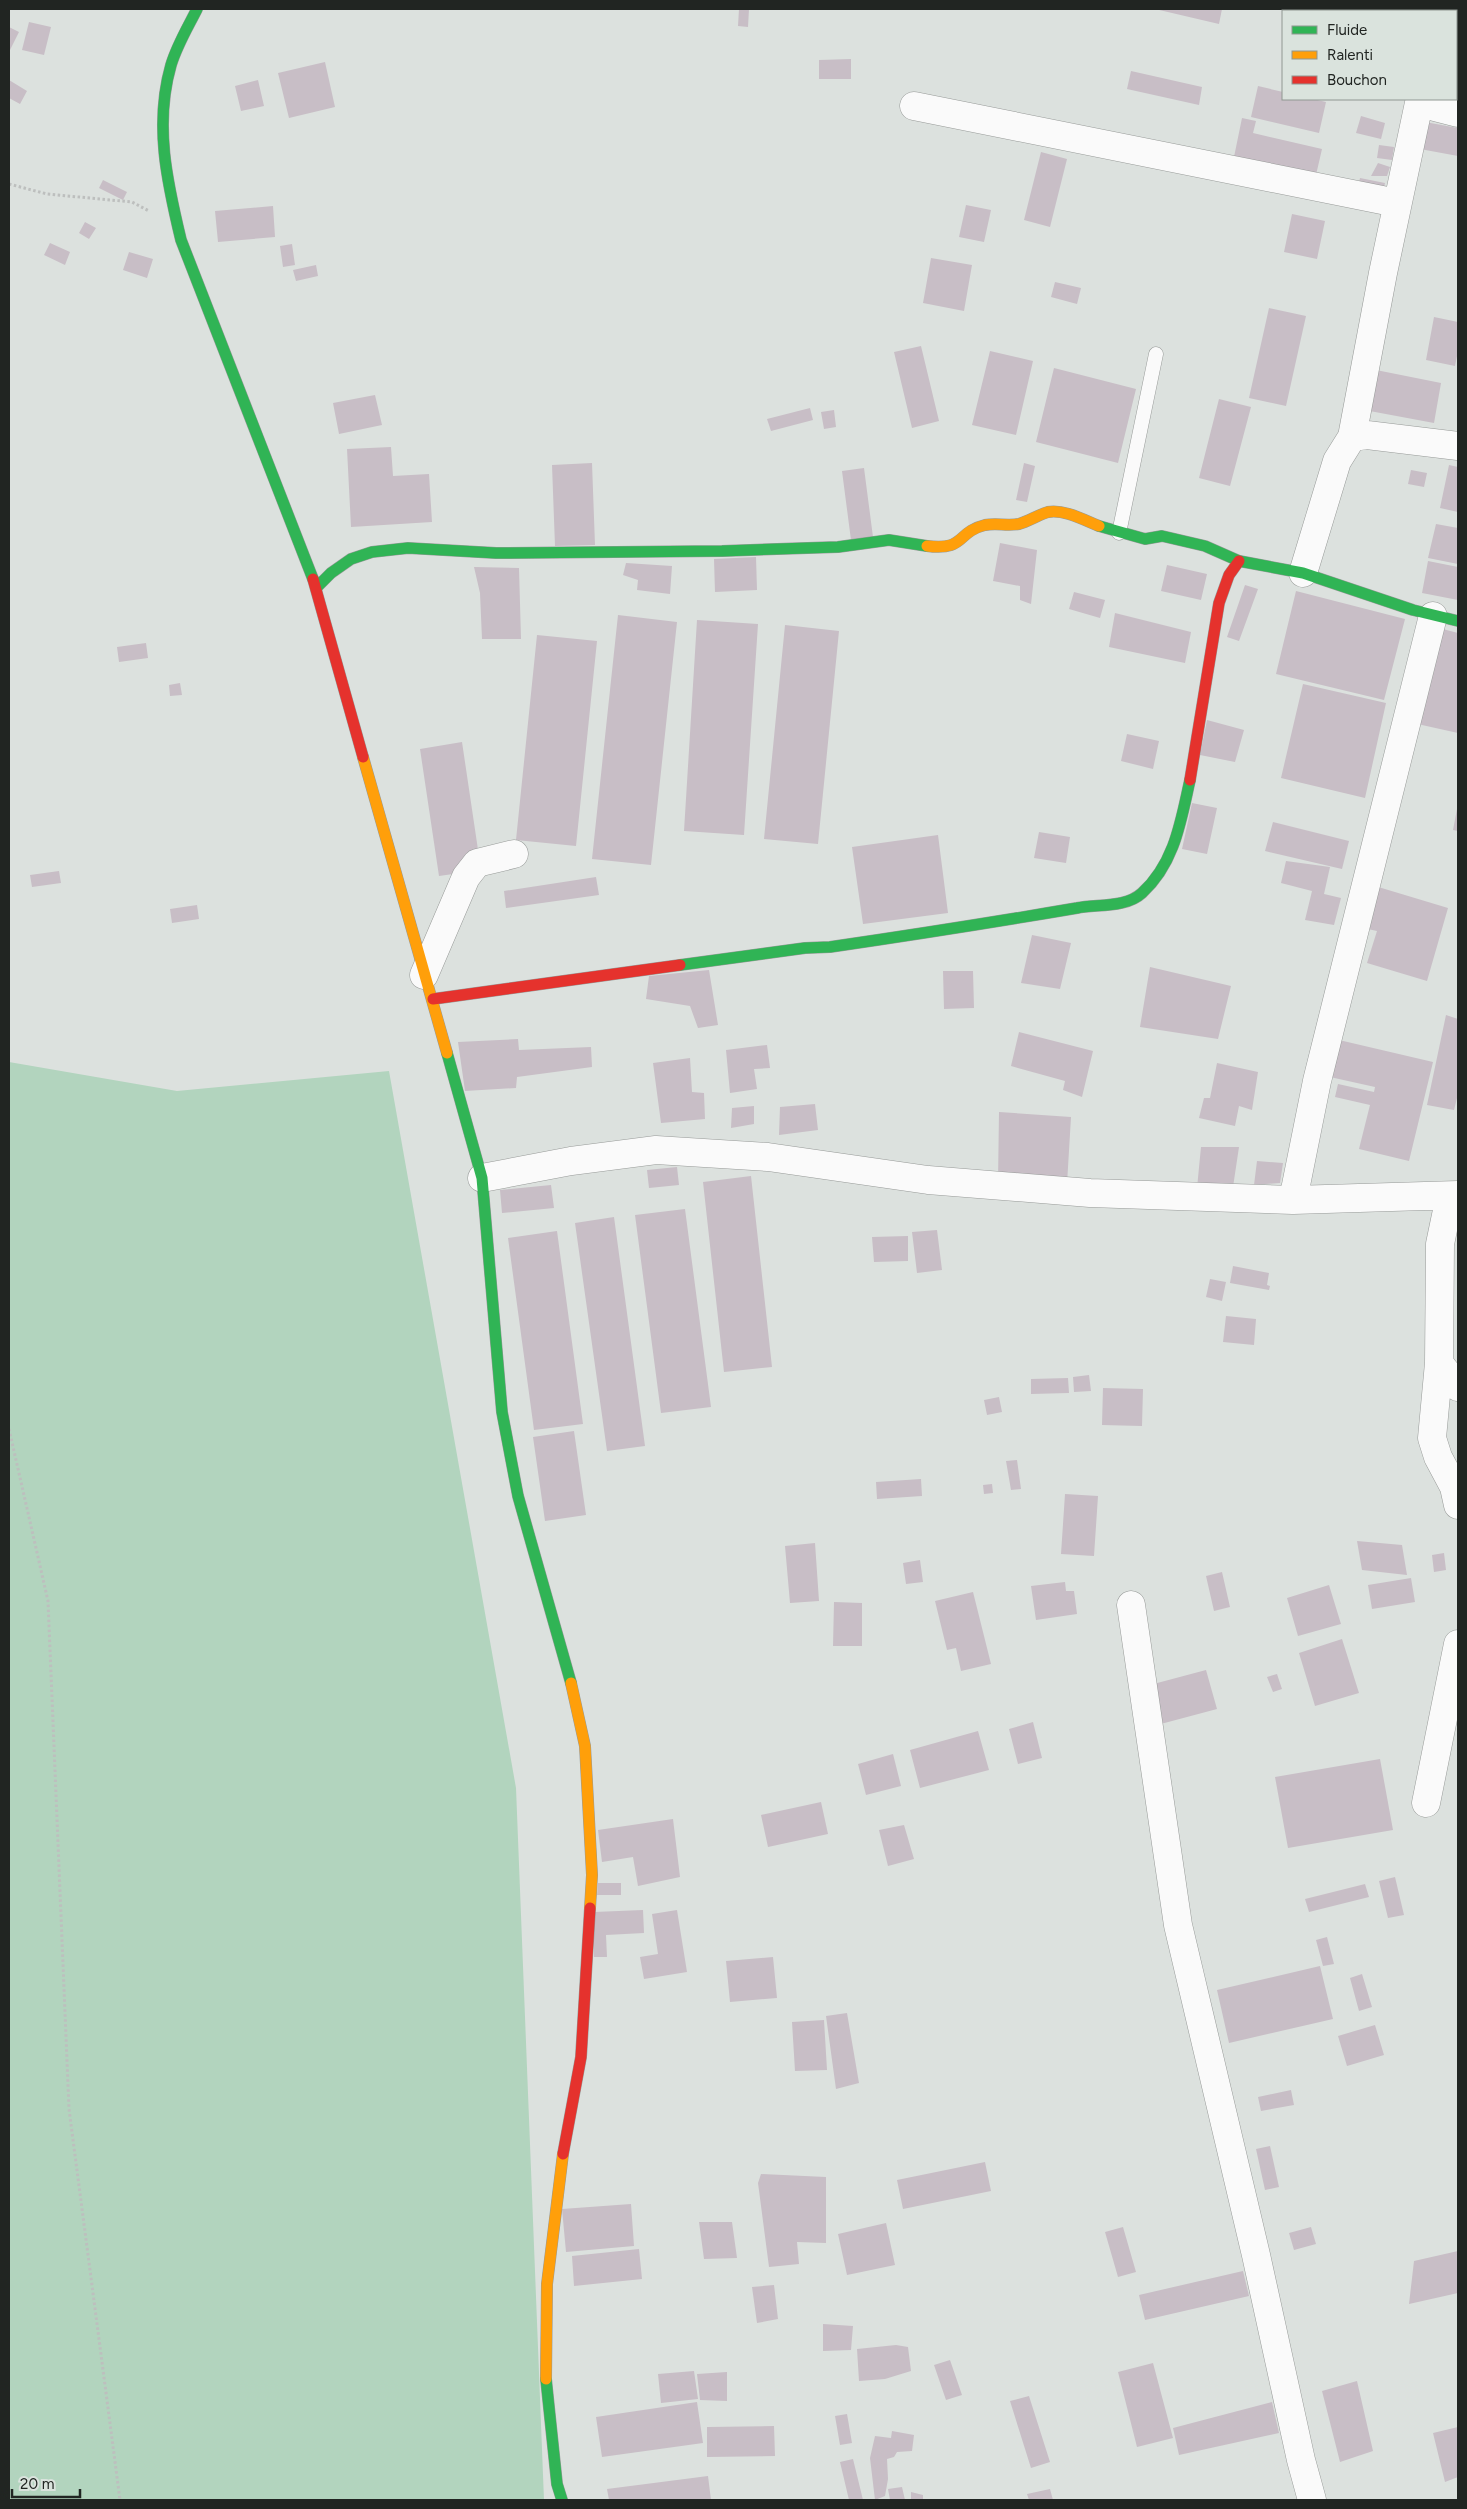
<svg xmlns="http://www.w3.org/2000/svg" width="1467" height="2509" font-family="Figtree,sans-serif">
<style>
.green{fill:#b2d4be}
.building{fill:#c8bec6}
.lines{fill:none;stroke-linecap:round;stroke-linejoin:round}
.lane-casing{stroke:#979a98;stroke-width:15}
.street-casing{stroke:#979a98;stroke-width:29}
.fast-casing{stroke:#979a98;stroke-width:12}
.slow-casing{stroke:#979a98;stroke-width:12}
.jam-casing{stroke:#979a98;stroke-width:12}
.path{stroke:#bdbfbe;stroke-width:3;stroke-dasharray:2.5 2.5;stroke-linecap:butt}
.lane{stroke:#fafafa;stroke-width:14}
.street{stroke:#fafafa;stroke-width:28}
.fast{stroke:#30b455;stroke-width:11}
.slow{stroke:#ff9f0a;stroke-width:11}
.jam{stroke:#e5322d;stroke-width:11}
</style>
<rect width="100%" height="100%" fill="#dce1de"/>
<!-- green -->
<path class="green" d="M 9,1062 L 177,1091 L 389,1071 L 516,1788 L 544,2500 L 9,2500 Z"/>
<!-- building -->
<path class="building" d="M 739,9 L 749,9 L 748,27 L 738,26 Z
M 1155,9 L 1222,9 L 1219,24 Z
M 29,22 L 51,27 L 44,55 L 22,50 Z
M 9,27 L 19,32 L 9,52 Z
M 851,59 L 851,79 L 819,79 L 819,60 Z
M 325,62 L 335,107 L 289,118 L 278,73 Z
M 1131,71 L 1202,87 L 1199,105 L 1127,89 Z
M 9,80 L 27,91 L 20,104 L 9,98 Z
M 258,80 L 264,106 L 241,111 L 235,86 Z
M 1258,86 L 1283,92 L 1283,99 L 1313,99 L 1326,102 L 1319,133 L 1251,117 Z
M 1361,116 L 1385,123 L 1381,139 L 1356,133 Z
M 1242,118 L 1256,121 L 1253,133 L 1322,149 L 1316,175 L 1234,157 Z
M 1425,122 L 1458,128 L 1458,156 L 1420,149 Z
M 1379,145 L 1394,147 L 1392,160 L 1377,158 Z
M 1041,152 L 1067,159 L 1050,227 L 1024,220 Z
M 1378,163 L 1390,167 L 1387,176 L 1371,176 Z
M 1360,178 L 1385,183 L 1382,196 L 1357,191 Z
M 103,180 L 127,192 L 123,200 L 99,188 Z
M 966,205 L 991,210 L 984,242 L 959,237 Z
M 273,206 L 275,237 L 218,242 L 215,211 Z
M 1292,214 L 1325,221 L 1317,259 L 1284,252 Z
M 85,222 L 96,228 L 89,239 L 79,233 Z
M 50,243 L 70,252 L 65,265 L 44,255 Z
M 292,244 L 295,265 L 283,267 L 280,246 Z
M 129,252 L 153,259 L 147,278 L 123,270 Z
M 931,258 L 972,265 L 964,311 L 923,303 Z
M 316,265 L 318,276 L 296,281 L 293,270 Z
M 1055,282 L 1081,288 L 1077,304 L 1051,297 Z
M 1269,308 L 1306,316 L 1286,406 L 1249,398 Z
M 1434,317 L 1458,322 L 1458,351 L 1455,366 L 1426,360 Z
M 921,346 L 939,421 L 912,428 L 894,352 Z
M 990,351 L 1033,361 L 1016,435 L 972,425 Z
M 1054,368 L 1136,389 L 1118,463 L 1036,442 Z
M 1366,368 L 1441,383 L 1434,423 L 1359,409 Z
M 375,395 L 382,425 L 339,434 L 333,403 Z
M 1219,399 L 1251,407 L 1230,486 L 1199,478 Z
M 810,408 L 813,420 L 771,431 L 767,419 Z
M 834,410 L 836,427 L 824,429 L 821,412 Z
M 391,447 L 393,476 L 429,474 L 432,522 L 351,527 L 347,449 Z
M 592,463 L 595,545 L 555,546 L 552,465 Z
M 1024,463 L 1035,466 L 1027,502 L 1016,500 Z
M 1449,465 L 1458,467 L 1458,512 L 1440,508 Z
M 864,468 L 873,537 L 851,540 L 842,471 Z
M 1411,470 L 1427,473 L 1424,487 L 1408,484 Z
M 1436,524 L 1458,528 L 1458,564 L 1428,558 Z
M 1000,543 L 1037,550 L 1031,604 L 1020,600 L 1020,586 L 993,581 Z
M 756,557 L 757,590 L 715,592 L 714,559 Z
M 1428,561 L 1458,567 L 1458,600 L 1422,593 Z
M 626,563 L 672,566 L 670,594 L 637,590 L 638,580 L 623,575 Z
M 1167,565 L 1207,574 L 1201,600 L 1161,591 Z
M 474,567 L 519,568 L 521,639 L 482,639 L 480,593 Z
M 1245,585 L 1258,589 L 1239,641 L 1227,637 Z
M 1296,591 L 1405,619 L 1384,700 L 1276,674 Z
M 1074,592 L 1105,600 L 1100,618 L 1069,609 Z
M 1115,613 L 1191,632 L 1185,663 L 1109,647 Z
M 618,615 L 677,622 L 651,865 L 592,859 Z
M 697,620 L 758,624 L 744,835 L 684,831 Z
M 785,625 L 839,631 L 818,844 L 764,839 Z
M 1435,627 L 1458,633 L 1458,733 L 1413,723 Z
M 537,635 L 597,641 L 576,846 L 516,840 Z
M 146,643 L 148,658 L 119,662 L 117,647 Z
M 180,683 L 182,695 L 170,696 L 169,685 Z
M 1303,684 L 1386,703 L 1365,798 L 1281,778 Z
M 1207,720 L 1244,730 L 1235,762 L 1200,755 Z
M 1127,734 L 1159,741 L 1153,769 L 1121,761 Z
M 462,742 L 481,870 L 439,876 L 420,749 Z
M 1192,803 L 1217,808 L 1207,854 L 1182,849 Z
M 1457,809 L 1458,809 L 1458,831 L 1453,830 Z
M 1273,822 L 1349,841 L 1342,869 L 1265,851 Z
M 1039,832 L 1070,837 L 1066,863 L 1034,858 Z
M 938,835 L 948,913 L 863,924 L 852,847 Z
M 1286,861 L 1330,867 L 1324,894 L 1341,898 L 1334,925 L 1305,920 L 1312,891 L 1281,883 Z
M 59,871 L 61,883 L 32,887 L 30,875 Z
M 596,877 L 599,895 L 506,908 L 504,891 Z
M 1375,886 L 1448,908 L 1427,981 L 1367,963 L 1377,931 L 1363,928 Z
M 197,905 L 199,919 L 172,923 L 170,909 Z
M 1032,935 L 1071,943 L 1060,989 L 1021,983 Z
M 1150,967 L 1231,986 L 1218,1039 L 1140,1027 Z
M 709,970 L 718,1025 L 698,1028 L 690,1006 L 646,999 L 649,976 Z
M 943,971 L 973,971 L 974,1008 L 944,1009 Z
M 1446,1015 L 1458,1019 L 1458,1094 L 1454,1110 L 1427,1105 Z
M 1019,1032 L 1093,1051 L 1082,1097 L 1063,1090 L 1065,1081 L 1011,1066 Z
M 518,1039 L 519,1050 L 591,1047 L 592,1067 L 517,1077 L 516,1088 L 465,1091 L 458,1042 Z
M 1339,1040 L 1433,1062 L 1409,1161 L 1359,1149 L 1370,1105 L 1335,1097 L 1338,1084 L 1374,1092 L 1375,1087 L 1330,1077 Z
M 767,1045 L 770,1068 L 754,1069 L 757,1089 L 730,1093 L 726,1050 Z
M 690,1058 L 692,1092 L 704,1093 L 705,1119 L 661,1123 L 653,1063 Z
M 1217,1063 L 1258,1072 L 1252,1110 L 1239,1106 L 1235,1126 L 1199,1118 L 1204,1098 L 1210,1098 Z
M 815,1104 L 818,1130 L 779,1135 L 780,1107 Z
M 754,1106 L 754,1124 L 731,1128 L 732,1108 Z
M 999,1112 L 1071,1117 L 1067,1184 L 998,1182 Z
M 1201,1147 L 1239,1147 L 1233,1187 L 1197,1188 Z
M 1257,1161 L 1283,1163 L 1280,1183 L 1254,1185 Z
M 677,1167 L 679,1185 L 649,1188 L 647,1170 Z
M 751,1176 L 772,1367 L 724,1372 L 703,1182 Z
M 551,1185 L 554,1208 L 502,1213 L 500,1190 Z
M 685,1209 L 711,1407 L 661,1413 L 635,1215 Z
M 614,1217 L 645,1446 L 607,1451 L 575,1223 Z
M 937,1230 L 942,1270 L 917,1273 L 912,1232 Z
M 557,1231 L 583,1424 L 534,1430 L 508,1238 Z
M 908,1236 L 908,1261 L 874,1262 L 872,1237 Z
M 1233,1266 L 1269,1273 L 1267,1285 L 1270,1286 L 1269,1290 L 1230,1283 Z
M 1210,1279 L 1226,1282 L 1222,1301 L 1206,1297 Z
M 1226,1316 L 1256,1319 L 1254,1345 L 1223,1342 Z
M 1089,1375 L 1091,1391 L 1074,1392 L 1073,1377 Z
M 1068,1378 L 1069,1393 L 1031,1394 L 1031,1379 Z
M 1103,1388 L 1143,1389 L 1142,1426 L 1102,1425 Z
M 999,1397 L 1002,1412 L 987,1415 L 984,1400 Z
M 574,1431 L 586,1515 L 545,1521 L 533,1437 Z
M 1017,1460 L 1021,1489 L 1011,1490 L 1006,1461 Z
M 921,1479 L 922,1496 L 877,1499 L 876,1482 Z
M 992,1484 L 993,1493 L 984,1494 L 983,1485 Z
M 1065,1494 L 1098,1496 L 1094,1556 L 1061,1554 Z
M 1357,1541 L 1402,1545 L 1407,1575 L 1362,1570 Z
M 815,1543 L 819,1601 L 790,1603 L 785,1546 Z
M 1444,1553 L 1446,1570 L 1434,1572 L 1432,1555 Z
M 920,1560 L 923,1582 L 906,1584 L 903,1563 Z
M 1222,1572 L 1230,1607 L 1214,1611 L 1206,1576 Z
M 1411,1578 L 1415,1602 L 1372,1609 L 1368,1585 Z
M 1065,1582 L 1066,1591 L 1074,1591 L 1077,1614 L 1036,1620 L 1031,1586 Z
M 1329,1585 L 1341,1624 L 1298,1636 L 1287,1598 Z
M 973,1592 L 991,1664 L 961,1671 L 956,1648 L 947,1650 L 935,1601 Z
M 834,1602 L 862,1603 L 862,1646 L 833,1646 Z
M 1342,1639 L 1359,1693 L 1315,1706 L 1299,1653 Z
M 1206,1670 L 1217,1709 L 1157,1725 L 1146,1686 Z
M 1277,1674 L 1282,1689 L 1273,1692 L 1267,1677 Z
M 1033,1722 L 1042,1758 L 1018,1764 L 1009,1729 Z
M 978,1731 L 989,1770 L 920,1788 L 910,1750 Z
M 893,1754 L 901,1786 L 866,1795 L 858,1764 Z
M 1380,1759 L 1393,1830 L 1288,1848 L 1275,1777 Z
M 821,1802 L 828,1834 L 768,1847 L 761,1815 Z
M 673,1819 L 680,1877 L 638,1886 L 633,1857 L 602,1862 L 598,1830 Z
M 904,1825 L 914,1859 L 888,1866 L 879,1830 Z
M 1395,1877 L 1404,1915 L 1388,1918 L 1379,1881 Z
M 598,1883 L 621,1883 L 621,1895 L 597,1895 Z
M 1365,1884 L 1369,1897 L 1309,1912 L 1305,1899 Z
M 643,1910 L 644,1933 L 606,1935 L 607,1957 L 594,1957 L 594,1912 Z
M 677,1910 L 687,1972 L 644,1979 L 640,1957 L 658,1954 L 652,1914 Z
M 1327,1937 L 1334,1964 L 1323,1966 L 1316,1940 Z
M 773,1957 L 777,1998 L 730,2002 L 726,1961 Z
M 1320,1966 L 1333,2019 L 1229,2043 L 1217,1990 Z
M 1362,1974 L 1372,2007 L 1359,2011 L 1350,1978 Z
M 847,2013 L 859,2083 L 836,2089 L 826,2016 Z
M 824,2020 L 827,2070 L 795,2071 L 792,2022 Z
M 1375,2025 L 1384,2055 L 1347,2066 L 1338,2036 Z
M 1291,2090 L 1294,2105 L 1261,2111 L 1258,2097 Z
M 1270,2146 L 1279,2187 L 1265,2190 L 1256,2149 Z
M 985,2162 L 991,2191 L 903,2209 L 897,2180 Z
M 761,2174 L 826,2177 L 826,2243 L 797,2242 L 799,2264 L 769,2267 L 758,2183 Z
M 631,2204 L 634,2246 L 566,2252 L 562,2209 Z
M 699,2222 L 732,2222 L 737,2258 L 704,2259 Z
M 886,2223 L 895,2265 L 847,2275 L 838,2234 Z
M 1123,2227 L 1136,2272 L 1118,2277 L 1105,2232 Z
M 1311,2227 L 1316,2244 L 1294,2250 L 1289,2233 Z
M 639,2249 L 642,2279 L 574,2286 L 572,2256 Z
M 1458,2251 L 1458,2293 L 1409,2304 L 1414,2261 Z
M 1243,2271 L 1249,2296 L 1145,2320 L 1139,2295 Z
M 774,2285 L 778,2319 L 757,2323 L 752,2287 Z
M 823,2324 L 853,2326 L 851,2350 L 823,2351 Z
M 896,2345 L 908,2347 L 911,2371 L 885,2379 L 859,2381 L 857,2349 Z
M 950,2360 L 962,2395 L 946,2400 L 934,2365 Z
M 1153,2363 L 1173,2438 L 1137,2447 L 1118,2372 Z
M 694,2371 L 698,2399 L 661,2403 L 658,2374 Z
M 727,2372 L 727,2401 L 700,2400 L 697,2374 Z
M 1357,2381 L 1373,2451 L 1340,2462 L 1322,2391 Z
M 1029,2396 L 1050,2462 L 1031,2468 L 1010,2401 Z
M 697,2402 L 703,2443 L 602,2457 L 596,2417 Z
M 1272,2402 L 1279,2433 L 1179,2455 L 1173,2428 Z
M 847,2414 L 852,2443 L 840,2445 L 835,2416 Z
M 774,2426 L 775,2456 L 707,2457 L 707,2427 Z
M 1458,2427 L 1458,2477 L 1445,2482 L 1433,2433 Z
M 892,2431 L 914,2435 L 912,2451 L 897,2452 L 894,2457 L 887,2459 L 888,2479 L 885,2496 L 875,2500 L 870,2458 L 875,2436 L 891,2438 Z
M 853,2459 L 863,2500 L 849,2500 L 840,2462 Z
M 708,2476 L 711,2500 L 609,2500 L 607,2489 Z
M 902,2487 L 905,2500 L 890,2500 L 888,2489 Z
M 1050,2489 L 1053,2500 L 1029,2500 L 1027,2494 Z
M 911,2492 L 923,2495 L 923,2500 L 911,2500 Z"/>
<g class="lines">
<defs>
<path id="lane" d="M 1119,533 L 1156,354"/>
<path id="street" d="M 914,106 L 1397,203
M 1352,437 L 1383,273 L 1419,103 L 1458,113
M 1303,573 L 1337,461 L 1352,437 L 1367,435 L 1458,446
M 424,975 L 466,877 L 477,863 L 514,854
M 482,1178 L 571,1161 L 656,1150 L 768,1157 L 928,1180 L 1090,1193 L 1293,1200 L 1458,1195
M 1450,1196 L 1440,1244 L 1439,1363 L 1432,1438 L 1438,1457 L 1454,1487 L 1458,1505
M 1293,1200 L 1317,1081 L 1433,616
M 1439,1363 L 1458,1387
M 1131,1605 L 1178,1925 L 1256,2255 L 1301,2460 L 1312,2500
M 1426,1803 L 1458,1644"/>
<path id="fast" d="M 197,9 C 188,27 177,45 171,65 C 154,124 167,182 181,240 L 313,579
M 1099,526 L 1145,539 L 1162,536 L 1205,546 L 1239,561 L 1303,573 L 1413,610 L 1458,621
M 316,588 L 331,573 L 351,559 L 372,552 L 408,548 L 496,553 L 722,551 L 838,547 L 889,540 L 927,546
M 680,965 L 805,948 L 830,947 C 912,935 995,922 1077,908 C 1097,904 1126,908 1142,893 C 1175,863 1181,820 1190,780
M 447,1053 L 482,1178 L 502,1412 L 518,1496 L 571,1683
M 546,2379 L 557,2484 L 562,2500"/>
<path id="slow" d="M 927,546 C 966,551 956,532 985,525 C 996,523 1008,526 1019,524 C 1029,521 1038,515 1048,512 C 1064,509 1084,520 1099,526
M 363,757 L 447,1053
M 571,1683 L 585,1746 L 592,1875 L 590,1908
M 546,2379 L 547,2284 L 563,2154"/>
<path id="jam" d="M 313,579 L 363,757
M 1190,780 L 1219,603 L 1229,575 L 1239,561
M 433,999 L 680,965
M 563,2154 L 581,2057 L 590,1908"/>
</defs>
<!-- lane casing -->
<use href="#lane" class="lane-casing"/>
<!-- street casing -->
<use href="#street" class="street-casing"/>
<!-- fast casing -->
<use href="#fast" class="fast-casing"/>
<!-- slow casing -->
<use href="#slow" class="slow-casing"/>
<!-- jam casing -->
<use href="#jam" class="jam-casing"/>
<!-- path -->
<path class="path" d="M 9,184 L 47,194 L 132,202 L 149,211
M 9,1429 L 48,1601 L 69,2109 L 120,2500"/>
<!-- lane -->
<use href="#lane" class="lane"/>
<!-- street -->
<use href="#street" class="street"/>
<!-- fast -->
<use href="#fast" class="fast"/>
<!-- slow -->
<use href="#slow" class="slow"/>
<!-- jam -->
<use href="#jam" class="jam"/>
</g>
<!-- border -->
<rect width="1467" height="2509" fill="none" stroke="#212522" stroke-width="20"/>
<!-- legend -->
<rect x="1282" y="10" width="175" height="90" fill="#dae3dd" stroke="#909792"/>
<rect x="1292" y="26" width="25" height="8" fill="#30b455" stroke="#909792"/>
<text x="1327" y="35" font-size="15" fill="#212522">Fluide</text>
<rect x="1292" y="51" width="25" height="8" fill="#ff9f0a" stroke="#909792"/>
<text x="1327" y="60" font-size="15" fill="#212522">Ralenti</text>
<rect x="1292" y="76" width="25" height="8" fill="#e5322d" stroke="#909792"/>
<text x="1327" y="85" font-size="15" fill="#212522">Bouchon</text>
<!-- scale -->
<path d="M12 2489v8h68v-8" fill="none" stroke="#212522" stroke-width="2.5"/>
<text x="20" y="2489" font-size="15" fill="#212522" stroke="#dae3dd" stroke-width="4" paint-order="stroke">20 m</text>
</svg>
